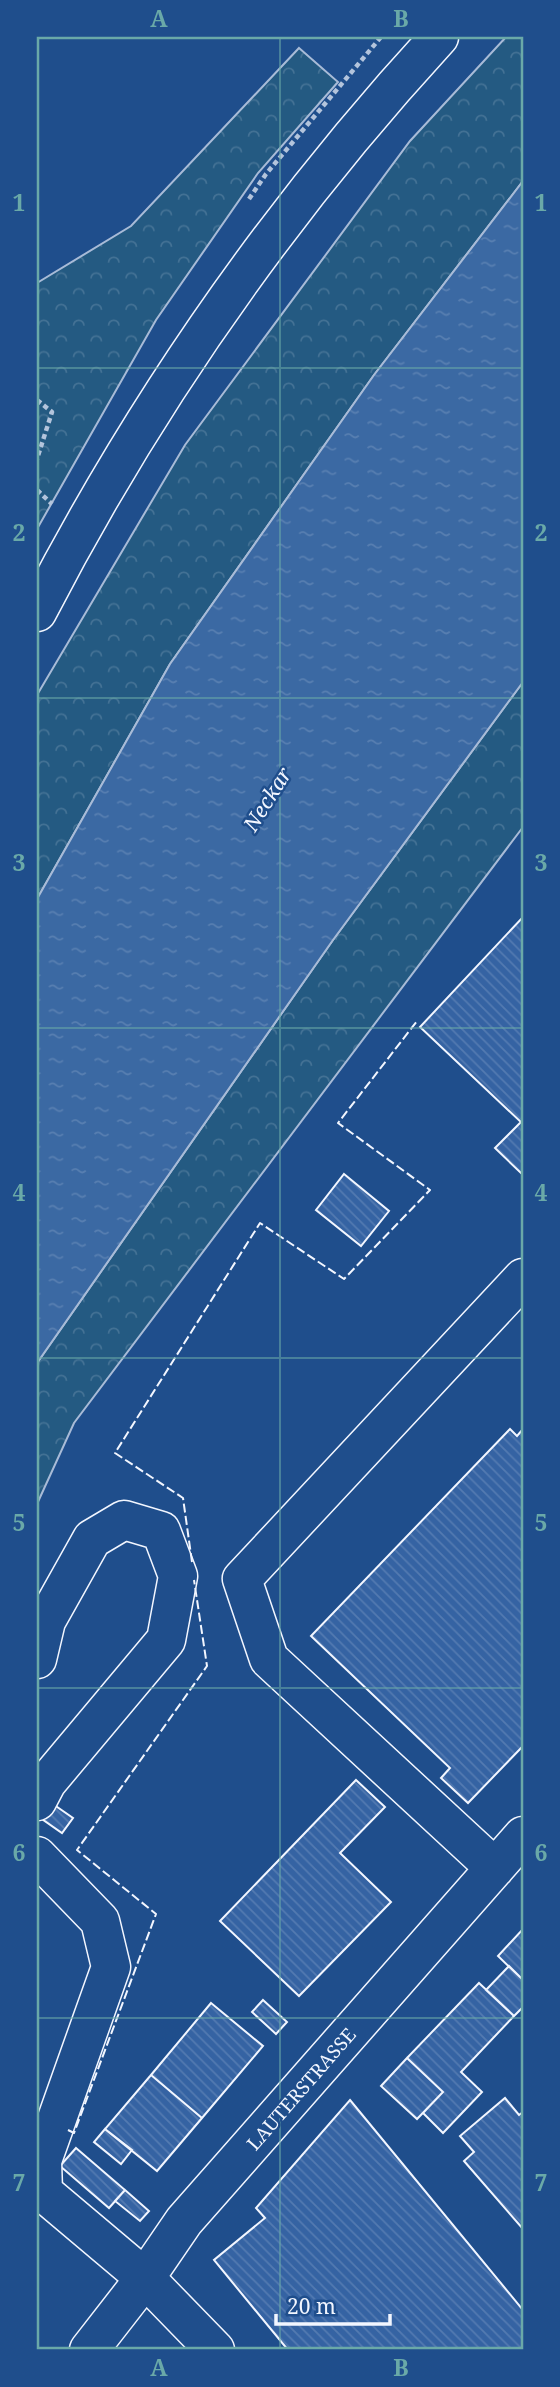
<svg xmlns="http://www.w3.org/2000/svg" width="560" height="2387" font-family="'Noto Serif',serif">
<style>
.forest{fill:url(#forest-crowns);stroke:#a8bbd7;stroke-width:2}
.water{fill:url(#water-ripples);stroke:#a8bbd7;stroke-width:2}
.building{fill:url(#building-back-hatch);stroke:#f2f6ff;stroke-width:2}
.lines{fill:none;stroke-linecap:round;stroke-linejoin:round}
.minor-casing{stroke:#f2f6ff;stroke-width:41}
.path{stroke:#b3c4dc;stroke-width:4.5;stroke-dasharray:5 3.5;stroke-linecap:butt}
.minor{stroke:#1f4e8c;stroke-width:38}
.fence{stroke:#f2f6ff;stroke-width:2;stroke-dasharray:9 3.5;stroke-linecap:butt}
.grid{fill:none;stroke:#6aa9a8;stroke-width:2;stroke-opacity:0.55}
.labels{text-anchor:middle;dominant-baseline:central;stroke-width:5;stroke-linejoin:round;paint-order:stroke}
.street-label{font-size:19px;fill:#f2f6ff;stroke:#1f4e8c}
.water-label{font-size:21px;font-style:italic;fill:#f2f6ff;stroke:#1f4e8c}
.neatline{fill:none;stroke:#6aa9a8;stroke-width:2.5}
.grid-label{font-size:23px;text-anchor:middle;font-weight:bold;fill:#6aa9a8}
</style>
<defs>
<pattern id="forest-crowns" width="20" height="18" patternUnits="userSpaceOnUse" patternTransform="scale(1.75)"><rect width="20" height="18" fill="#245a82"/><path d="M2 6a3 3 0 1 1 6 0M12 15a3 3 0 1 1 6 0" fill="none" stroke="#447295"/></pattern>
<pattern id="water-ripples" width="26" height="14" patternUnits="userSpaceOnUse" patternTransform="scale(1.75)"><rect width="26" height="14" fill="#3b69a3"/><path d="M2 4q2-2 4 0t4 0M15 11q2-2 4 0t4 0" fill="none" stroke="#587fb1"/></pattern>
<pattern id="building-back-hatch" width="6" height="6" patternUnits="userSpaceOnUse" patternTransform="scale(1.75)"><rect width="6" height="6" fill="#3563a3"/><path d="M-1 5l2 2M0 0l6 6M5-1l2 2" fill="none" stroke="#537ab1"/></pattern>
</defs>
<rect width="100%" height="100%" fill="#1f4e8c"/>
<!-- forest -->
<path class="forest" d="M 506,37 L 523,37 L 523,181 L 374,375 L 170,664 L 37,899 L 37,695 L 185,445 L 410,141 Z
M 299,48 L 338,82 L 258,173 L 156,320 L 37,529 L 37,283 L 131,226 Z
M 523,682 L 523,827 L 74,1423 L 37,1504 L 37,1363 L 333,940 Z"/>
<!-- water -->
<path class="water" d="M 523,181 L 523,682 L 333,940 L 37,1363 L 37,899 L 170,664 L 374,375 Z"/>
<!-- building -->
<path class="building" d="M 523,917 L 523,1124 L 420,1027 Z
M 521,1122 L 523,1124 L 523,1175 L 495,1148 Z
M 344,1174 L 389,1211 L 361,1246 L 316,1210 Z
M 510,1429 L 517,1436 L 523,1429 L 523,1746 L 468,1803 L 441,1778 L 450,1768 L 311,1636 Z
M 356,1780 L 385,1807 L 340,1853 L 391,1902 L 299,1996 L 220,1921 Z
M 50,1802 L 73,1818 L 62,1833 L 39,1817 Z
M 523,1929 L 523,1980 L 498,1956 Z
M 509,1966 L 523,1980 L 523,2007 L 514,2016 L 486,1990 Z
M 479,1983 L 514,2016 L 461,2072 L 482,2092 L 443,2133 L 423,2113 L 443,2092 L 407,2058 Z
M 263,2000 L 287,2022 L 276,2034 L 252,2012 Z
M 211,2003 L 263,2046 L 202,2118 L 151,2075 Z
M 407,2058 L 443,2092 L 417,2119 L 381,2086 Z
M 151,2075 L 202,2118 L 157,2171 L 105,2129 Z
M 505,2098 L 519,2115 L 523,2112 L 523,2229 L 464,2161 L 474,2152 L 460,2136 Z
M 350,2100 L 523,2310 L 523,2350 L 288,2350 L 214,2260 L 265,2218 L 256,2208 Z
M 105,2129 L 132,2150 L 121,2164 L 94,2142 Z
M 76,2148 L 125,2190 L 109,2208 L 60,2166 Z
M 125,2190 L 149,2211 L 140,2221 L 115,2201 Z"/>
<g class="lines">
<defs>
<path id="minor" d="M 37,612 C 145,403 280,210 439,37
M 37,1659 L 46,1621 L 92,1539 L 124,1520 L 161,1531 L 178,1576 L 166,1640 L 47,1782 L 37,1801
M 37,1856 L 100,1921 L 111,1967 L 42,2161 L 43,2192 L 145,2278 L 215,2350
M 495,1868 L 269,1659 L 242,1579 L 523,1278
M 89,2350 L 145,2278 L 184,2221 L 523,1836"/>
</defs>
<!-- minor casing -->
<use href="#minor" class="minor-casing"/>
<!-- path -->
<path class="path" d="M 249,199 L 266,174 L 381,37
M 37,400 L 52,412 L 37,459
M 37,490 L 52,504"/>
<!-- minor -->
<use href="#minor" class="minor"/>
<!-- fence -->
<path class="fence" d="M 192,1562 L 183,1498 L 115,1453 L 260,1223 L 344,1279 L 430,1190 L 338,1123 L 417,1021
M 68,2130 L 74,2133 L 156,1914 L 77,1850 L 207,1666 L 194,1580"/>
</g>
<!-- grid -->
<path class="grid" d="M 280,37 L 280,2350M 37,368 L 523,368M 37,698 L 523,698M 37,1028 L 523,1028M 37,1358 L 523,1358M 37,1688 L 523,1688M 37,2018 L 523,2018"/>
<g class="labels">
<!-- street labels -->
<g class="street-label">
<text transform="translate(301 2089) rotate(-49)">LAUTERSTRASSE</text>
</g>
<!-- water labels -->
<g class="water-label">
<text transform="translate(267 799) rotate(-58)">Neckar</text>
</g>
</g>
<!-- border -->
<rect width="560" height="2387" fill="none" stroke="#1f4e8c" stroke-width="77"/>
<!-- scale -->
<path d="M276 2314v10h114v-10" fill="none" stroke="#f2f6ff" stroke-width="3.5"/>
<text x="287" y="2314" font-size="21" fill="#f2f6ff" stroke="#1f4e8c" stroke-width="5" paint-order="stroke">20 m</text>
<rect x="38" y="38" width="484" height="2310" class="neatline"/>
<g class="grid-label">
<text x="159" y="27">A</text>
<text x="401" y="27">B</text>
<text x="19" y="211">1</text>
<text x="541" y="211">1</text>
<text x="19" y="541">2</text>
<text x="541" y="541">2</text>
<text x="19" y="871">3</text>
<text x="541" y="871">3</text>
<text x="19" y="1201">4</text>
<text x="541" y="1201">4</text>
<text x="19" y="1531">5</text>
<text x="541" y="1531">5</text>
<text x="19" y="1861">6</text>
<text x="541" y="1861">6</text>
<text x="19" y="2191">7</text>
<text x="541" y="2191">7</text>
<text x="159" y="2376">A</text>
<text x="401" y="2376">B</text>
</g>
</svg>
